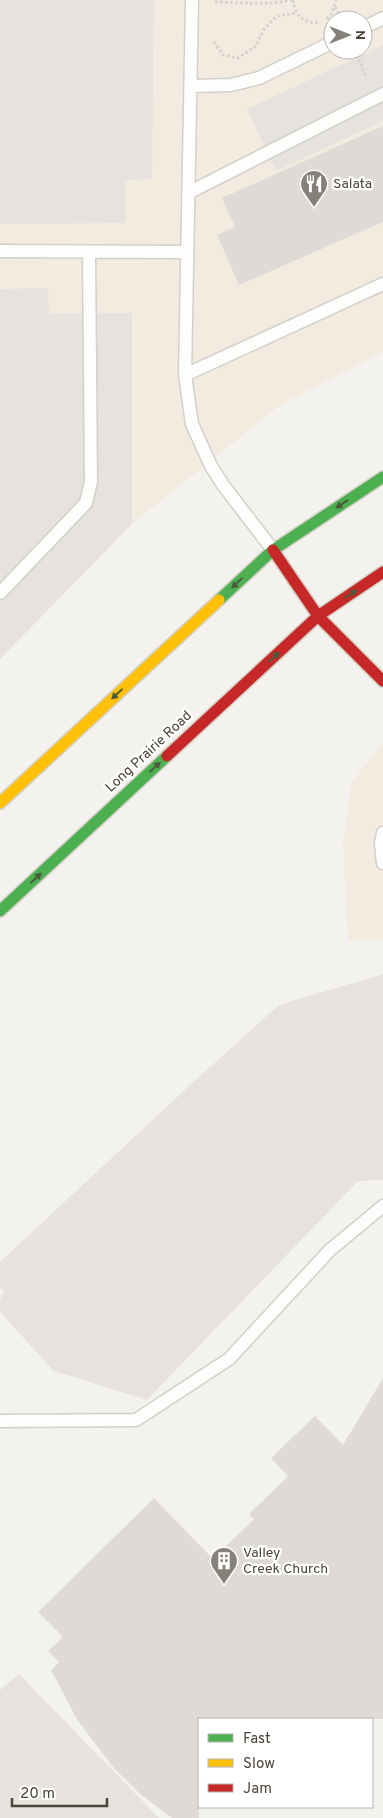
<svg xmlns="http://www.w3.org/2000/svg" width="383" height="1818" font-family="Overpass,sans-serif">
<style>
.commercial{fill:#f3ebdf;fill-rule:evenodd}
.parking{fill:#e6e3df}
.building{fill:#dedbd6}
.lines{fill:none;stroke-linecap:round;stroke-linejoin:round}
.lane-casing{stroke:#d2d0cb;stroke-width:15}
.fast-casing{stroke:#d3cfc5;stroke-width:14}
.slow-casing{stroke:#d3cfc5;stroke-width:14}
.jam-casing{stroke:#d3cfc5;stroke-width:14}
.path{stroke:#d3d2cc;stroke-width:3;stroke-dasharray:2.5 2.5;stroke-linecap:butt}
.lane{stroke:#fdfdfc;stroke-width:12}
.fast{stroke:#4caf50;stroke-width:11}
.slow{stroke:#ffc107;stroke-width:11}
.jam{stroke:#c62828;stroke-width:11}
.oneway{fill:#4b593e}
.labels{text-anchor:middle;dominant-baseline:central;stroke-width:4.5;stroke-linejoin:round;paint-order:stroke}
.poi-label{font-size:14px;fill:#4b4439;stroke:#fff;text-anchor:start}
.street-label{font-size:14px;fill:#4b4439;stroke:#fff}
</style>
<rect width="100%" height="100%" fill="#f4f2ee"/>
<!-- commercial -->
<path class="commercial" d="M 0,0 L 383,0 L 383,352 L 279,406 L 132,524 L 0,659 ZM 333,20 L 363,20 L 363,50 L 333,50 Z
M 383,742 L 383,940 L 348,941 L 343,842 L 352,782 Z"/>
<!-- parking -->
<path class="parking" d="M 0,0 L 154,0 L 152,178 L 125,181 L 125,223 L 0,224 Z
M 383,45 L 383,121 L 276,171 L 247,109 Z
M 48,288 L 49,314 L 132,313 L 132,524 L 0,659 L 0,289 Z
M 383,974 L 383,1180 L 358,1181 L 147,1400 L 54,1371 L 0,1312 L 0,1300 L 4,1290 L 0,1288 L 0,1262 L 190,1085 L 279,1005 Z
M 19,1674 L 159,1818 L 0,1818 L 0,1690 Z"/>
<!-- building -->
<path class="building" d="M 383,126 L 383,222 L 239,285 L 217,235 L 235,227 L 222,198 Z
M 383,1378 L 383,1719 L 199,1719 L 199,1818 L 172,1818 L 139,1793 L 113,1767 L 78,1721 L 51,1670 L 59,1662 L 48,1651 L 63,1637 L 38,1612 L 154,1498 L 213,1559 L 254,1519 L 249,1514 L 288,1476 L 271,1458 L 315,1416 L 343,1445 Z"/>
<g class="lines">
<defs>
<path id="lane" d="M 192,0 L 185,375 L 192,424 L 211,466 L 223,485 L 273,550
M 363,28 L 383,18
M 191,86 L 231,85 L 259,78 L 333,42
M 188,193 L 383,94
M 0,251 L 186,252
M 185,375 L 383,284
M 0,593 L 86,503 L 91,481 L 89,253
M 383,833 L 381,843 L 383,863
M 0,1421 L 136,1420 L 229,1359 L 330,1250 L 383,1206"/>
<path id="fast" d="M 219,600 L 273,550 L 383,477
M 0,911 L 167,756"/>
<path id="slow" d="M 0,803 L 219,600"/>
<path id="jam" d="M 273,550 L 318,616 L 383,681
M 167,756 L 318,616 L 383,572"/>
</defs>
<!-- lane casing -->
<use href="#lane" class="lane-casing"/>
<!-- fast casing -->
<use href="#fast" class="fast-casing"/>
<!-- slow casing -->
<use href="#slow" class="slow-casing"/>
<!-- jam casing -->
<use href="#jam" class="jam-casing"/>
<!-- path -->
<path class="path" d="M 293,0 C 294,14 304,25 319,22
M 215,2 C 241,2 264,6 291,0
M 335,7 L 342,19
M 327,19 L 332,13 L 336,0
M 214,42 L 223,55 L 238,58 L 255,47 L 264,29 L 277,16 L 296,13
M 355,50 L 366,77"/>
<!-- lane -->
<use href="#lane" class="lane"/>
<!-- fast -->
<use href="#fast" class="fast"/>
<!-- slow -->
<use href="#slow" class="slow"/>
<!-- jam -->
<use href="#jam" class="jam"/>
</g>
<!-- one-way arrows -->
<defs><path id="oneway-solid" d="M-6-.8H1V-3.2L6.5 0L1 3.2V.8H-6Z" transform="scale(1.25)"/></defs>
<g class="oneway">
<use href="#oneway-solid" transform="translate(342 504) rotate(146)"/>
<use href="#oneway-solid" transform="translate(237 583) rotate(137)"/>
<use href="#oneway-solid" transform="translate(351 594) rotate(-34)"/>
<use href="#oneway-solid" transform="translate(274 657) rotate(-43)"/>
<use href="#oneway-solid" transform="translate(117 694) rotate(137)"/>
<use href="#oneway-solid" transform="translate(155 767) rotate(-43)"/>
<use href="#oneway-solid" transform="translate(36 878) rotate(-43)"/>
</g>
<!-- icons -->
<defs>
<symbol id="restaurant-pin" viewBox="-11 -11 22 30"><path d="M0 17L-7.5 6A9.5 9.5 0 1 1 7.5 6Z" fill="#868178" stroke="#fff"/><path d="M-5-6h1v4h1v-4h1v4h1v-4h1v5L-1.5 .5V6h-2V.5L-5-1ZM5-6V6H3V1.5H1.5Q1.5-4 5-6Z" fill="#fff"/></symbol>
<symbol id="building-pin" viewBox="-11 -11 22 30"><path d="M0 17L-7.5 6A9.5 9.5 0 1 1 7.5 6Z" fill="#868178" stroke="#fff"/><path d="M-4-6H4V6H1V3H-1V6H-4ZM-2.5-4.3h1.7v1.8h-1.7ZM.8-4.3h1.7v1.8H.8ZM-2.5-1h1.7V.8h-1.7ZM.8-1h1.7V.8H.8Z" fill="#fff"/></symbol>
</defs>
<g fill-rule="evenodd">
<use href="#restaurant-pin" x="298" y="168" width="32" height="43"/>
<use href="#building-pin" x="208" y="1545" width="32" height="43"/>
</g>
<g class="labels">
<!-- poi labels -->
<g class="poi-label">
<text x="333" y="184">Salata</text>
<text x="243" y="1553">Valley<tspan x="243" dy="16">Creek Church</tspan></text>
</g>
<!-- street labels -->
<g class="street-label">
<text transform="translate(149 752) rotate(-43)">Long Prairie Road</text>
</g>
</g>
<!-- legend -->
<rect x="198" y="1718" width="175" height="90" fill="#ffffff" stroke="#b7b4b0"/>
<rect x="208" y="1734" width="25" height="8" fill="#4caf50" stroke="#b7b4b0"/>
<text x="243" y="1743" font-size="15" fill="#4b4439">Fast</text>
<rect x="208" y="1759" width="25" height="8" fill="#ffc107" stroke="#b7b4b0"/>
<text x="243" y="1768" font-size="15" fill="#4b4439">Slow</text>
<rect x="208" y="1784" width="25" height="8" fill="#c62828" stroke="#b7b4b0"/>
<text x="243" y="1793" font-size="15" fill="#4b4439">Jam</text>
<!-- north arrow -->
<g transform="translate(348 35) rotate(90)"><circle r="24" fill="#ffffff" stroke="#b7b4b0"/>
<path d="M0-4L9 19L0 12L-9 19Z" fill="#868178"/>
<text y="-8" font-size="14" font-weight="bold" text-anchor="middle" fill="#4b4439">N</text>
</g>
<!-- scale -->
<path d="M12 1798v8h95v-8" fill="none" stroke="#4b4439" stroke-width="2.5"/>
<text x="20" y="1798" font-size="15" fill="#4b4439" stroke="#ffffff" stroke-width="4" paint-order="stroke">20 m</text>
</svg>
